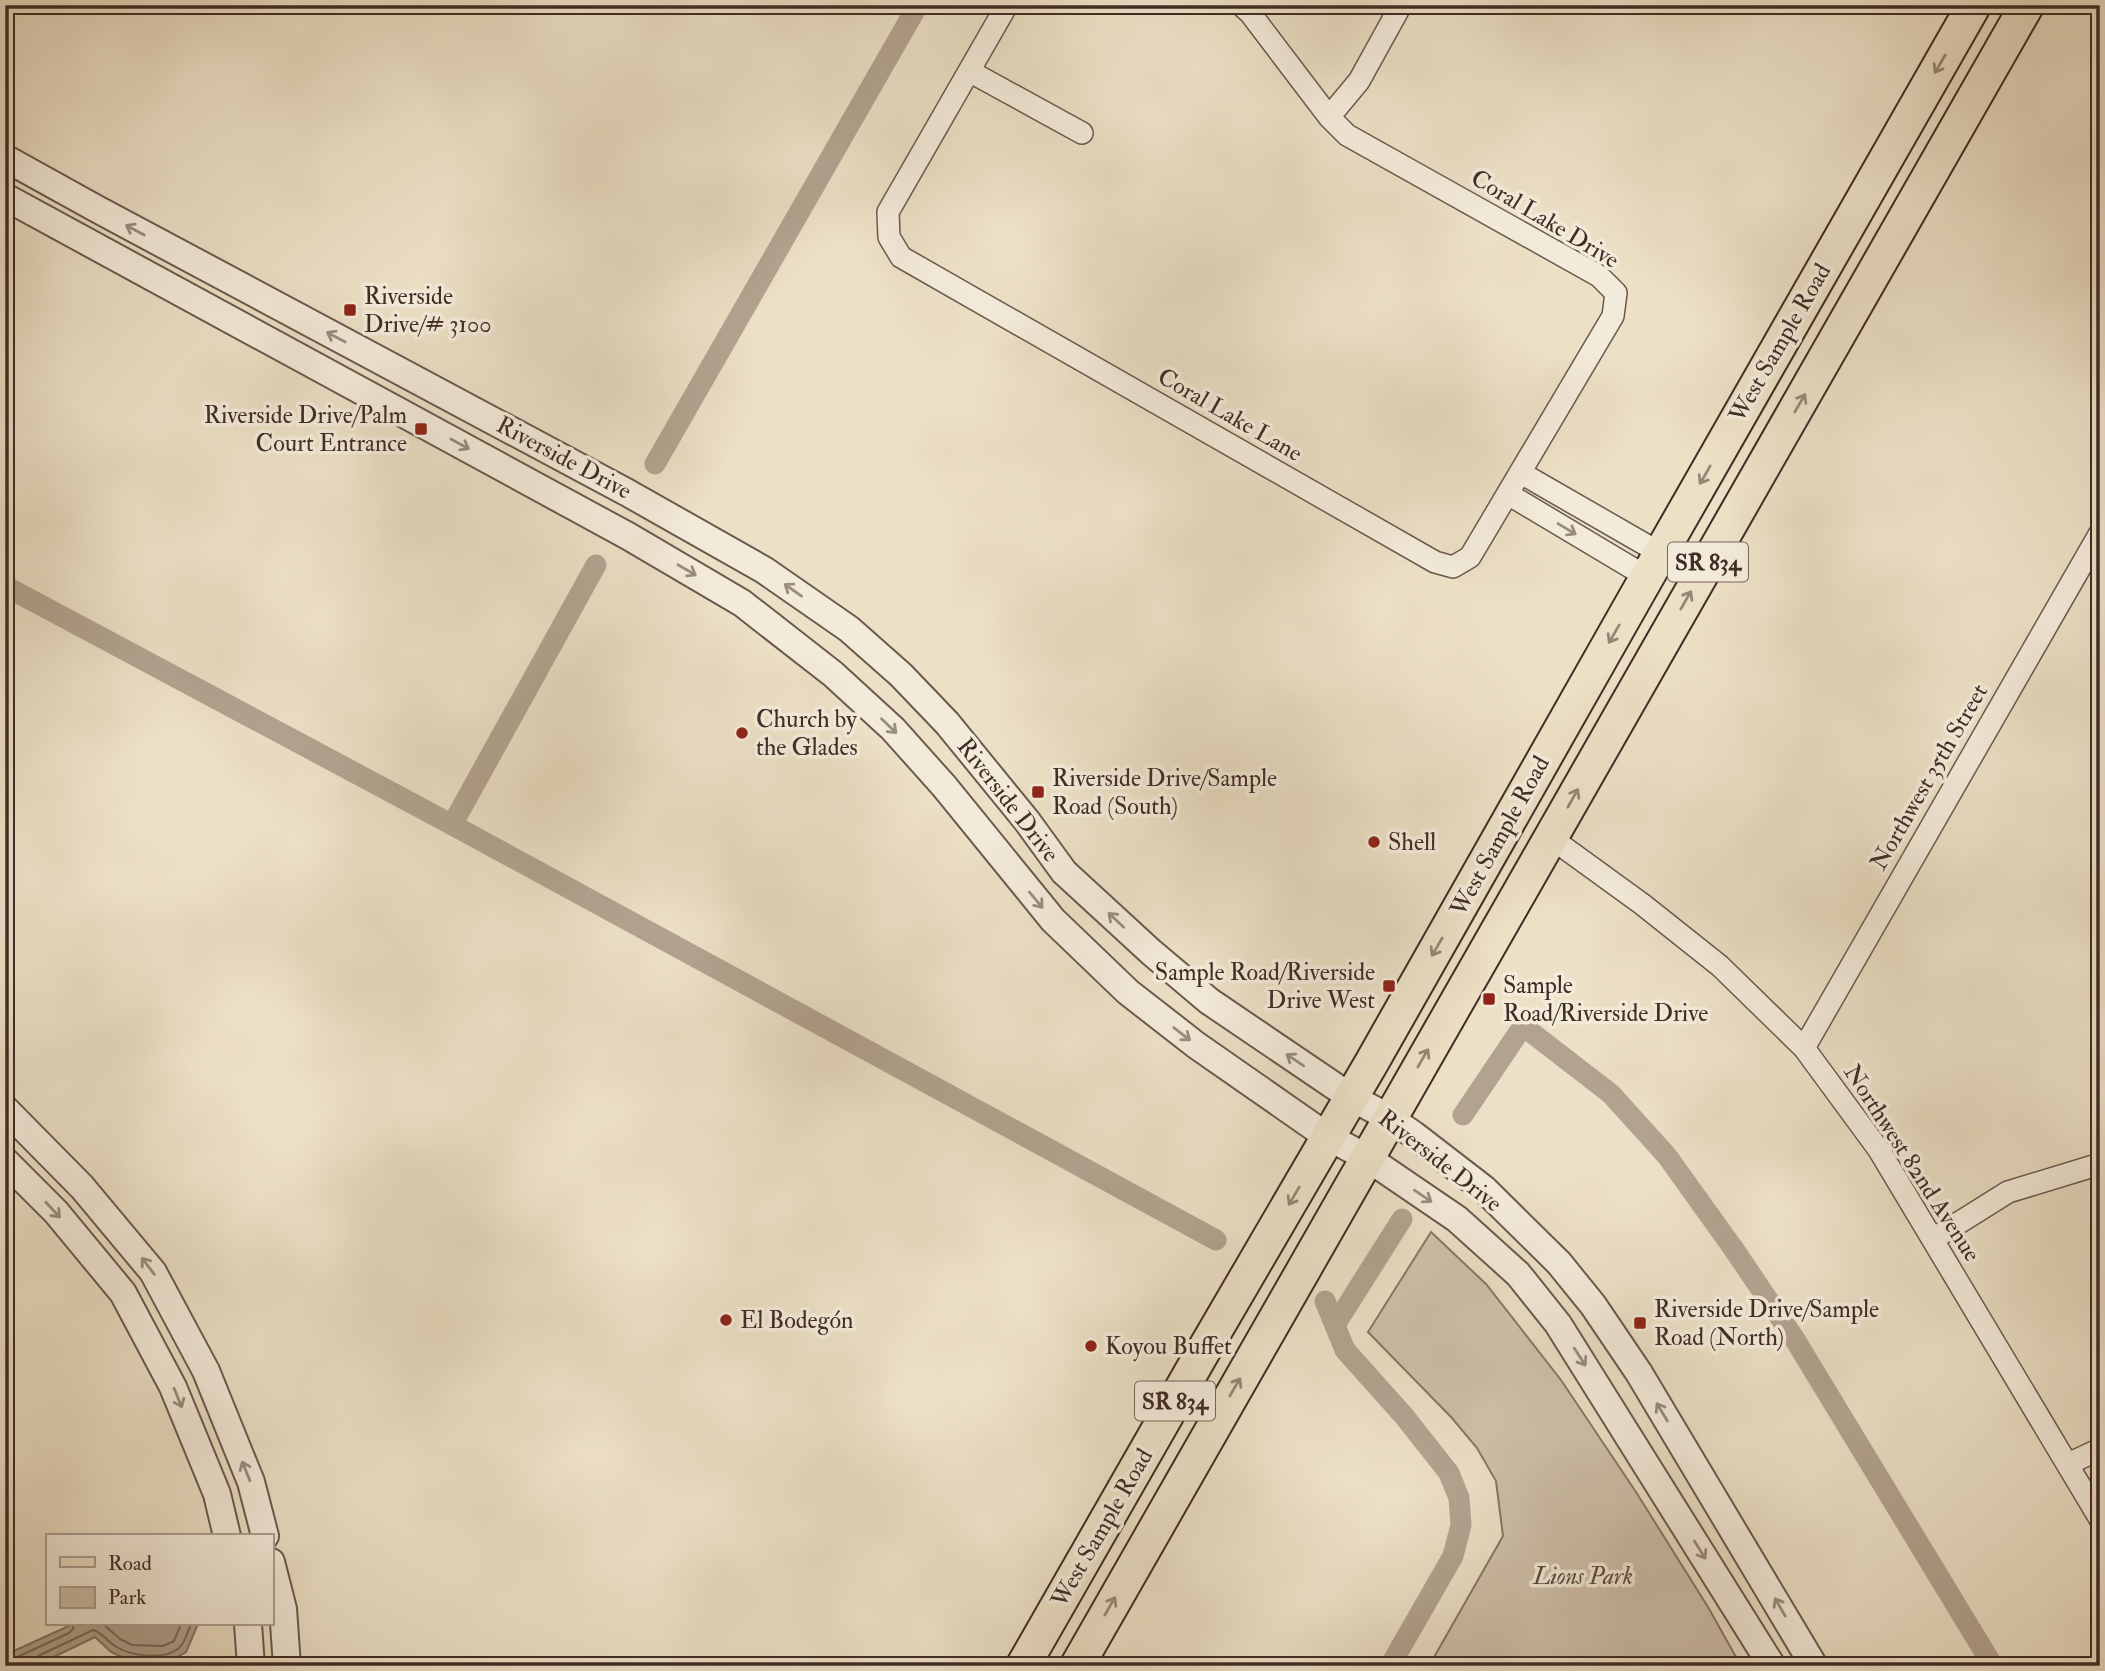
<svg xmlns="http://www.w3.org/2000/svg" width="2105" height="1671" font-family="'IM FELL Double Pica',serif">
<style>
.green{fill:#cfc1ab;stroke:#887668;stroke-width:2}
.water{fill:#b2a390;stroke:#847366;stroke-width:2}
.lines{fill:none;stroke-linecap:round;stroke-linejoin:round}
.shore{stroke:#79685b;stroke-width:2}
.canal{stroke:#b2a390;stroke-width:21}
.minor-casing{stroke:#6b594e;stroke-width:24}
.tertiary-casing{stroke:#6b594e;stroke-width:30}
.primary-casing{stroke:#402c26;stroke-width:37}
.minor{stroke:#f3ebda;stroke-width:21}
.tertiary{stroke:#f3ebda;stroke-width:26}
.primary{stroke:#ece0c6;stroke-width:33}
.oneway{stroke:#968676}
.oneway2{stroke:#9a8c80}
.poi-dot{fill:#8f2418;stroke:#f3ebda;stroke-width:2.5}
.labels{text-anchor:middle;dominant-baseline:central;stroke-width:7;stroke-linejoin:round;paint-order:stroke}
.shield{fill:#f3ebda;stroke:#76655c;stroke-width:2}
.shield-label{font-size:23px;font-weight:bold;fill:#402c26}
.street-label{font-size:24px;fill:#402c26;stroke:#f3ebda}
.poi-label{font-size:24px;fill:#402c26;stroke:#f3ebda;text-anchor:start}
.park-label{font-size:24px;font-style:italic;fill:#5d4a41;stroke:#f3ebda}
</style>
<rect width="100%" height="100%" fill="#ece0c6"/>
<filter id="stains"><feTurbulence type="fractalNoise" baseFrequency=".00286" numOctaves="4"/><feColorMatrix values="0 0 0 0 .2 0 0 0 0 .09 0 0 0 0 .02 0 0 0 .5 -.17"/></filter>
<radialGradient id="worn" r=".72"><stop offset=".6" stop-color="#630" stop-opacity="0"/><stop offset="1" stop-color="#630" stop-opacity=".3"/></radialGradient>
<!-- green -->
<path class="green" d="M 1431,1232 L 1486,1284 L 1561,1380 L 1636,1492 L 1708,1607 L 1741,1666 L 1429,1666 L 1503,1536 L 1496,1481 L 1477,1448 L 1452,1418 L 1368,1332 Z"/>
<!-- water -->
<path class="water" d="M 73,1624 L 198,1624 L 186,1652 L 168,1662 L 128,1660 L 111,1652 L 95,1637 L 35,1666 L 5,1666 L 5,1655 Z"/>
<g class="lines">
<!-- shore -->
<path class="shore" d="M 103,1624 L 120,1639 L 132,1645 L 163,1646 L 174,1641 L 181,1624
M 5,1661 L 11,1660 L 69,1633 L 73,1629 L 73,1624
M 34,1666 L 35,1660 L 38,1656 L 93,1630 C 103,1633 107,1641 115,1646 C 130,1656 164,1661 179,1648 C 185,1643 188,1631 191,1624"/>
<!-- canal -->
<path class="canal" d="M 655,464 L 918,5
M 5,586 L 447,822 L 1216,1240
M 452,825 L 596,565
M 1463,1115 L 1523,1026 L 1611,1094 L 1667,1156 L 1733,1248 L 1794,1338 L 1993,1666
M 1325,1301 L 1345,1350 L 1404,1416 L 1449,1473 L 1459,1498 L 1461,1525 L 1453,1556 L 1390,1666
M 1335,1325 L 1402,1219"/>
<defs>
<path id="minor" d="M 1007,5 L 888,212 L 889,237 L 901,257 L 1435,562 L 1453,567 L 1470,557 L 1613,316 L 1616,293 L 1599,276 L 1347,135 L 1329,117 L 1250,13 L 1241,5
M 969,71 L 1082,133
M 1329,117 L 1359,81 L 1401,5
M 1521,473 L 1660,553
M 1508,494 L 1647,577
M 1551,838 L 1642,904 L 1720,966 L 1804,1048 L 1879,1150 L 2100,1519
M 1804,1048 L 2100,533
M 1933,1239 L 2008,1192 L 2100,1164
M 2068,1464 L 2100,1449"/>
<path id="tertiary" d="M 5,158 L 97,209 L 628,493 L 764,570 L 849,629 L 901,675 L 947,723 L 1027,821 L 1064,872 L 1151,952 L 1209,1001 L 1352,1098 L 1388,1117 L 1414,1135 L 1484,1189 L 1559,1263 L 1593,1305 L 1639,1373 L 1814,1666
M 5,197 L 628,536 L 742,603 L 833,674 L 893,729 L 944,786 L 1053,920 L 1128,992 L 1196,1045 L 1328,1137 L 1366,1157 L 1457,1219 L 1518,1274 L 1558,1324 L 1772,1666
M 5,1109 L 82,1187 L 153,1272 L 206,1371 L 251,1482 L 265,1536
M 5,1161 L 56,1212 L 123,1293 L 173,1387 L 217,1494 L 227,1536
M 271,1562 L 283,1609 L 287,1666
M 248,1624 L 251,1666"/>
<path id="primary" d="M 1023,1666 L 1201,1355 L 1372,1062 L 1647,577 L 1974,5
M 1077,1666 C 1391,1111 1709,558 2027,5"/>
</defs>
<!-- minor casing -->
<use href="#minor" class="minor-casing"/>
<!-- tertiary casing -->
<use href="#tertiary" class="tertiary-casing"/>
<!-- primary casing -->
<use href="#primary" class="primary-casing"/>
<!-- minor -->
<use href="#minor" class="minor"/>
<!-- tertiary -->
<use href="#tertiary" class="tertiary"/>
<!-- primary -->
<use href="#primary" class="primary"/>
</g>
<!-- one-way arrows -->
<defs><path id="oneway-shaft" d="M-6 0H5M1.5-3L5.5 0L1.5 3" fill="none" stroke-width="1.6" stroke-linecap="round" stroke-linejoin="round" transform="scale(1.75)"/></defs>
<g class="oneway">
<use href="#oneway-shaft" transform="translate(1940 64) rotate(120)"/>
<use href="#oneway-shaft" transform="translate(1800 403) rotate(-60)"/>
<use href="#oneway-shaft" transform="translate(1705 475) rotate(120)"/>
<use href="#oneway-shaft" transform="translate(1686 600) rotate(-60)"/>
<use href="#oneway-shaft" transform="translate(1614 634) rotate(120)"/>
<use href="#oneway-shaft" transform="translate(1573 798) rotate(-61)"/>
<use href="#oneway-shaft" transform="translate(1437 947) rotate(120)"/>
<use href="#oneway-shaft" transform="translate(1423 1058) rotate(-60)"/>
<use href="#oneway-shaft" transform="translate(1294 1196) rotate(120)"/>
<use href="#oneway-shaft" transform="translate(1235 1387) rotate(-60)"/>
<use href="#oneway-shaft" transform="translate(1110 1606) rotate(-60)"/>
</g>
<g class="oneway2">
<use href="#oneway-shaft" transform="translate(135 230) rotate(-152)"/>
<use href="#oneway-shaft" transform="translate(336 337) rotate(-152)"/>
<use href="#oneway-shaft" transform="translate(460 444) rotate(29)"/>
<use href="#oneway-shaft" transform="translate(1567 529) rotate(31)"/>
<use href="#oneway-shaft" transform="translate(687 570) rotate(30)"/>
<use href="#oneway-shaft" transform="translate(793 590) rotate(-145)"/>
<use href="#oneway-shaft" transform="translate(889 726) rotate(44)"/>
<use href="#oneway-shaft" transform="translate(1036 900) rotate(50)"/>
<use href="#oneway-shaft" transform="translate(1116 920) rotate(-137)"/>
<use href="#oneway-shaft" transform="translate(1182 1034) rotate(38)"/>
<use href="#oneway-shaft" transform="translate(1295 1060) rotate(-146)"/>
<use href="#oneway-shaft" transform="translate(1423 1196) rotate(34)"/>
<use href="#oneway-shaft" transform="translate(53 1210) rotate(47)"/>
<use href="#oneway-shaft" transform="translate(148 1266) rotate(-127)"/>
<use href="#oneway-shaft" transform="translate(1580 1357) rotate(57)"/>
<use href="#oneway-shaft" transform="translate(178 1398) rotate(68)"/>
<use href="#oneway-shaft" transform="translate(1662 1412) rotate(-121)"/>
<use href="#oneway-shaft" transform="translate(246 1471) rotate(-112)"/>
<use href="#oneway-shaft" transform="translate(1700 1550) rotate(58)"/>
<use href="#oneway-shaft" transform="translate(1780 1607) rotate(-120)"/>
</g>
<!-- markers -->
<g class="poi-dot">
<rect x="343" y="303" width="14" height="14" rx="3.5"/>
<rect x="414" y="422" width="14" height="14" rx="3.5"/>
<circle cx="742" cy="733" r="7"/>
<rect x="1031" y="785" width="14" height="14" rx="3.5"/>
<circle cx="1374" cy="842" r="7"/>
<rect x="1382" y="979" width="14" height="14" rx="3.5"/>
<rect x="1482" y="992" width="14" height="14" rx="3.5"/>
<circle cx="726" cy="1320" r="7"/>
<rect x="1633" y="1316" width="14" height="14" rx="3.5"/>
<circle cx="1091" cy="1346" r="7"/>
</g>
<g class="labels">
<!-- shield labels -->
<g class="shield">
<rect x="1668" y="542.5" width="80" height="39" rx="5"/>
<rect x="1135" y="1381.5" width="80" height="39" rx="5"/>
</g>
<g class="shield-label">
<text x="1708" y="562">SR 834</text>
<text x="1175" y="1401">SR 834</text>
</g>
<!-- street labels -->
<g class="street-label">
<text transform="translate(1545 219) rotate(31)">Coral Lake Drive</text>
<text transform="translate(1780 343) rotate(-60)">West Sample Road</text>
<text transform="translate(1230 415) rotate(30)">Coral Lake Lane</text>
<text transform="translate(564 458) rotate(28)">Riverside Drive</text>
<text transform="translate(1929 777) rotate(-60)">Northwest 35th Street</text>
<text transform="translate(1008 800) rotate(52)">Riverside Drive</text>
<text transform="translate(1500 836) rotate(-61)">West Sample Road</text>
<text transform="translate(1440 1161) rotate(38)">Riverside Drive</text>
<text transform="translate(1912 1163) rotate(57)">Northwest 82nd Avenue</text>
<text transform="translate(1102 1528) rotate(-60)">West Sample Road</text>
</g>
<!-- poi labels -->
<g class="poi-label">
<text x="364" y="296">Riverside<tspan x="364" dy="28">Drive/# 3100</tspan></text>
<text x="407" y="415" text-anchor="end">Riverside Drive/Palm<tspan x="407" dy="28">Court Entrance</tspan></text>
<text x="756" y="719">Church by<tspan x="756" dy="28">the Glades</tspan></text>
<text x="1052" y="778">Riverside Drive/Sample<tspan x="1052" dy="28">Road (South)</tspan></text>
<text x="1388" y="842">Shell</text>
<text x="1375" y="972" text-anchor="end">Sample Road/Riverside<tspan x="1375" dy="28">Drive West</tspan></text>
<text x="1503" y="985">Sample<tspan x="1503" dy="28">Road/Riverside Drive</tspan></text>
<text x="1654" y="1309">Riverside Drive/Sample<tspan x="1654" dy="28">Road (North)</tspan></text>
<text x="740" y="1320">El Bodegón</text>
<text x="1105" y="1346">Koyou Buffet</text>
</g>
<!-- park labels -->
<g class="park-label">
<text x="1583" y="1576">Lions Park</text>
</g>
</g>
<!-- margin -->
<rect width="2105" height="1671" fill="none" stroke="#ece0c6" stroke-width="28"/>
<rect x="7" y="7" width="2091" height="1657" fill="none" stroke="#402c26" stroke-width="3.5"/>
<rect x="14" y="14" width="2077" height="1643" fill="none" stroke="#402c26" stroke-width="2"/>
<!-- legend -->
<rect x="46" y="1534" width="228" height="91" fill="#f3ebda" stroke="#ab9f92" stroke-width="2"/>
<rect x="60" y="1557" width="35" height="10" fill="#ece0c6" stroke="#ab9f92" stroke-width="2"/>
<text x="108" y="1570" font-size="21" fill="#402c26">Road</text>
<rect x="60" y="1587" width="35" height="21" fill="#cfc1ab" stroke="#ab9f92" stroke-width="2"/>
<text x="108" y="1604" font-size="21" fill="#402c26">Park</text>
<rect width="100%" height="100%" filter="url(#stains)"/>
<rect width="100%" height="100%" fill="url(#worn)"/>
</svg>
